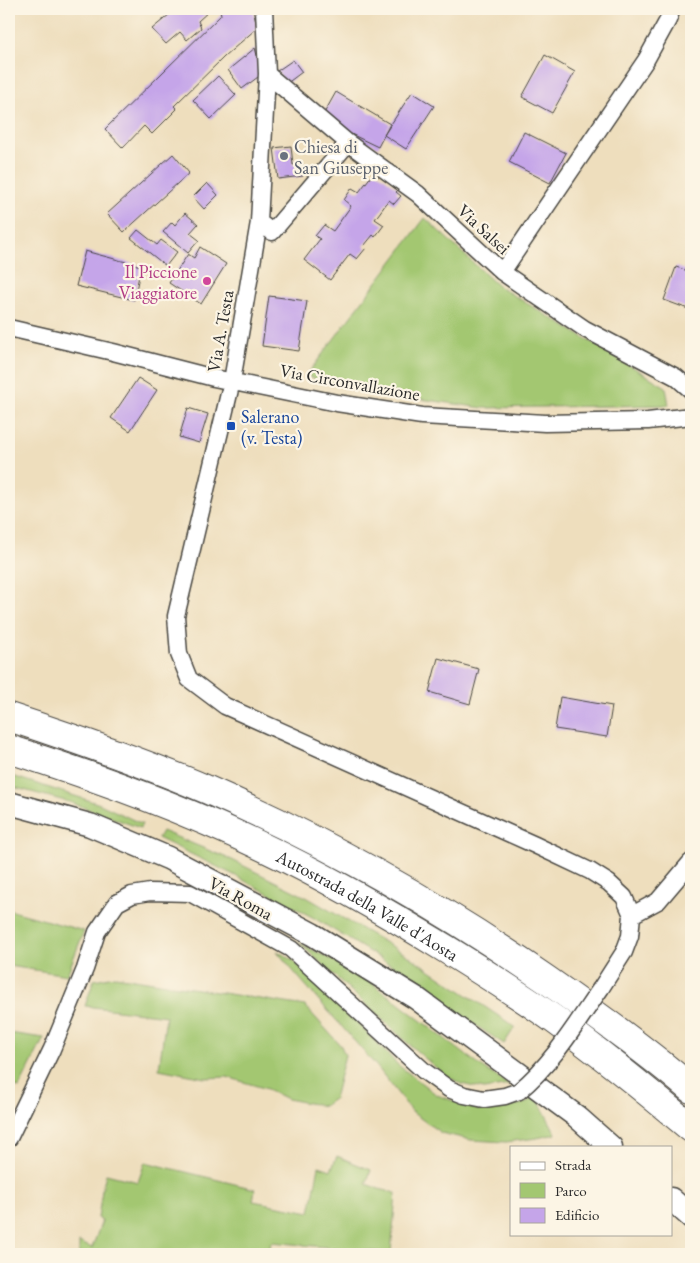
<svg xmlns="http://www.w3.org/2000/svg" width="700" height="1263" font-family="'EB Garamond',serif">
<style>
.green{fill:#a3c771;stroke:#67794e}
.building{fill:#c5a5e9}
.lines{fill:none;stroke-linecap:round;stroke-linejoin:round}
.minor-casing{stroke:#484641;stroke-width:19}
.secondary-casing{stroke:#484641;stroke-width:25}
.motorway-casing{stroke:#484641;stroke-width:30}
.minor{stroke:#fff;stroke-width:16}
.secondary{stroke:#fff;stroke-width:22}
.motorway{stroke:#fff;stroke-width:28}
.minor-bridge-casing{stroke:#484641;stroke-width:19;stroke-linecap:butt}
.minor-bridge{stroke:#fff;stroke-width:16}
.worship-dot{fill:#6b7280;stroke:#fcf5e5;stroke-width:2}
.hotel-dot{fill:#d1479c;stroke:#fcf5e5;stroke-width:2}
.transit-dot{fill:#1a4fb4;stroke:#fcf5e5;stroke-width:2}
.labels{text-anchor:middle;dominant-baseline:central;stroke-width:4.5;stroke-linejoin:round;paint-order:stroke}
.worship-label{font-size:18px;fill:#5b616d;stroke:#fcf5e5;text-anchor:start}
.street-label{font-size:18px;fill:#2b2b2b;stroke:#fcf5e5}
.hotel-label{font-size:18px;fill:#b23c85;stroke:#fcf5e5;text-anchor:end}
.transit-label{font-size:18px;fill:#164399;stroke:#fcf5e5;text-anchor:start}
</style>
<rect width="100%" height="100%" fill="#fcf5e5"/>
<filter id="ink" filterUnits="userSpaceOnUse"><feTurbulence type="fractalNoise" baseFrequency=".02" numOctaves="2"/><feDisplacementMap in="SourceGraphic" scale="10" xChannelSelector="R" yChannelSelector="G"/><feConvolveMatrix kernelMatrix="1 2 1 2 8 2 1 2 1" color-interpolation-filters="sRGB"/></filter>
<filter id="wash" filterUnits="userSpaceOnUse"><feTurbulence type="fractalNoise" baseFrequency=".0096" numOctaves="4" result="noise"/><feDisplacementMap in="SourceGraphic" scale="20" xChannelSelector="R" yChannelSelector="G"/><feGaussianBlur stdDeviation="1.12" result="paint"/><feColorMatrix in="noise" values="0 0 0 0 0 0 0 0 0 0 0 0 0 0 0 0 0 1.4 0 .05"/><feComposite in="paint" operator="in"/></filter>
<g filter="url(#wash)">
<rect width="100%" height="100%" fill="#eedebd"/>
<!-- green -->
<path class="green" d="M 425,218 L 498,286 L 666,387 L 669,405 L 483,408 L 351,389 L 306,376 Z
M 9,775 L 100,804 L 142,824 L 140,828 L 69,802 L 9,786 Z
M 162,831 L 232,860 L 308,898 L 412,958 L 515,1027 L 504,1044 L 463,1017 L 404,973 L 314,918 L 232,874 L 158,838 Z
M 9,910 L 84,931 L 67,975 L 9,966 Z
M 298,942 L 364,977 L 479,1065 L 509,1085 L 484,1089 L 461,1084 L 442,1073 L 411,1046 Z
M 277,951 L 293,960 L 348,1013 L 398,1065 L 437,1095 L 478,1110 L 503,1108 L 525,1103 L 536,1096 L 556,1134 L 537,1138 L 506,1142 L 471,1140 L 441,1133 L 413,1113 L 378,1068 L 294,972 Z
M 115,976 L 305,1006 L 341,1046 L 345,1055 L 334,1099 L 324,1106 L 287,1099 L 267,1089 L 227,1077 L 205,1078 L 159,1069 L 166,1016 L 85,1006 L 94,980 Z
M 9,1033 L 44,1038 L 19,1088 L 9,1084 L 11,1069 L 9,1068 Z
M 337,1156 L 371,1170 L 366,1184 L 379,1189 L 396,1193 L 391,1253 L 271,1242 L 269,1254 L 79,1254 L 79,1242 L 92,1248 L 102,1221 L 98,1218 L 102,1190 L 106,1174 L 138,1182 L 145,1162 L 255,1189 L 253,1201 L 310,1212 L 319,1166 L 331,1170 Z"/>
<g id="blocks">
<!-- building -->
<path class="building" d="M 176,9 L 209,9 L 209,11 L 198,21 L 201,28 L 187,40 L 180,32 L 166,44 L 152,29 Z
M 220,9 L 253,9 L 257,28 L 224,57 L 174,106 L 177,109 L 152,134 L 144,126 L 123,148 L 105,129 L 221,15 Z
M 255,48 L 262,74 L 242,89 L 228,70 Z
M 545,55 L 575,72 L 552,113 L 522,97 Z
M 293,60 L 302,72 L 286,84 L 277,71 Z
M 218,76 L 236,95 L 211,119 L 193,100 Z
M 336,92 L 390,124 L 378,147 L 351,134 L 322,117 Z
M 412,92 L 434,106 L 406,149 L 384,135 Z
M 524,132 L 566,153 L 550,183 L 509,162 Z
M 291,146 L 293,165 L 302,164 L 303,176 L 278,179 L 274,148 Z
M 173,154 L 189,173 L 124,232 L 107,214 Z
M 375,171 L 399,189 L 396,192 L 401,196 L 394,204 L 389,200 L 375,219 L 384,225 L 375,237 L 373,235 L 364,246 L 366,248 L 357,259 L 350,254 L 330,280 L 304,260 L 320,239 L 315,236 L 324,225 L 333,231 L 351,206 L 344,200 L 352,188 L 359,192 Z
M 207,183 L 218,195 L 204,209 L 193,197 Z
M 185,213 L 198,224 L 190,233 L 199,240 L 188,253 L 163,232 L 172,222 L 175,225 Z
M 138,230 L 157,245 L 161,240 L 177,252 L 166,266 L 131,238 Z
M 200,247 L 226,264 L 201,304 L 169,283 L 188,254 L 194,258 Z
M 85,251 L 141,266 L 134,300 L 76,286 Z
M 676,267 L 691,272 L 691,310 L 664,300 Z
M 269,296 L 307,301 L 299,351 L 262,346 Z
M 138,378 L 157,390 L 130,431 L 111,418 Z
M 188,408 L 208,414 L 199,443 L 179,437 Z
M 438,658 L 479,669 L 470,704 L 429,692 Z
M 560,697 L 612,706 L 607,737 L 555,729 Z"/>
</g>
</g>
<g filter="url(#ink)">
<use href="#blocks" fill-opacity="0" stroke="#484641" stroke-width="1"/>
<g class="lines">
<defs>
<path id="minor" d="M 264,9 L 267,74 L 259,222 L 232,381 L 176,616 L 179,654 L 189,679 L 225,706 L 535,845 L 590,871 L 609,883 L 624,897 L 632,915 L 630,936 L 624,952 L 601,988
M 267,74 L 348,143 L 418,194 L 502,272 L 585,329 L 676,377 L 691,390
M 259,222 L 272,232 L 348,143
M 502,272 L 646,60 L 668,20 L 672,9
M 9,328 L 113,352 L 214,378 L 337,403 L 422,416 L 545,423 L 648,421 L 691,416
M 632,915 L 658,901 L 691,862
M 9,1138 L 52,1049 L 85,969 L 97,932 L 117,903 L 132,895 L 150,892 L 190,893 L 291,949 L 424,1071 L 449,1089 L 464,1095 L 484,1099 L 505,1096 L 519,1091"/>
<path id="secondary" d="M 9,803 L 90,825 L 168,858 L 312,934 L 416,998 L 576,1116 L 611,1147
M 671,1199 L 691,1217"/>
<g id="motorway">
<path d="M 9,717 C 76,739 143,762 208,790 C 327,842 440,906 547,980 C 597,1015 646,1050 691,1089"/>
<path id="s1" d="M 9,749 C 94,776 182,808 263,847 C 326,877 386,912 446,949 C 483,972 520,995 555,1020 C 602,1054 647,1091 691,1128"/>
</g>
</defs>
<!-- minor casing -->
<use href="#minor" class="minor-casing"/>
<!-- secondary casing -->
<use href="#secondary" class="secondary-casing"/>
<!-- motorway casing -->
<use href="#motorway" class="motorway-casing"/>
<!-- minor -->
<use href="#minor" class="minor"/>
<!-- secondary -->
<use href="#secondary" class="secondary"/>
<!-- motorway -->
<use href="#motorway" class="motorway"/>
<defs>
<path id="minor-bridge" d="M 519,1091 C 553,1063 576,1024 601,988"/>
</defs>
<!-- minor-bridge casing -->
<use href="#minor-bridge" class="minor-bridge-casing"/>
<!-- minor-bridge -->
<use href="#minor-bridge" class="minor-bridge"/>
</g>
</g>
<!-- markers -->
<circle class="worship-dot" cx="284" cy="156" r="5"/>
<circle class="hotel-dot" cx="207" cy="281" r="5"/>
<rect class="transit-dot" x="226" y="421" width="10" height="10" rx="2.5"/>
<g class="labels">
<!-- worship labels -->
<g class="worship-label">
<text x="294" y="146">Chiesa di<tspan x="294" dy="21">San Giuseppe</tspan></text>
</g>
<!-- street labels -->
<g class="street-label">
<text transform="translate(484 229) rotate(43)">Via Salsei</text>
<text transform="translate(220 331) rotate(-80)">Via A. Testa</text>
<text transform="translate(350 382) rotate(10)">Via Circonvallazione</text>
<text transform="translate(241 898) rotate(29)">Via Roma</text>
<text stroke="none"><textPath href="#s1" startOffset="392">Autostrada della Valle d'Aosta</textPath></text>
</g>
<!-- hotel labels -->
<g class="hotel-label">
<text x="197" y="271">Il Piccione<tspan x="197" dy="21">Viaggiatore</tspan></text>
</g>
<!-- transit labels -->
<g class="transit-label">
<text x="241" y="416">Salerano<tspan x="241" dy="21">(v. Testa)</tspan></text>
</g>
</g>
<!-- margin -->
<rect width="700" height="1263" fill="none" stroke="#fcf5e5" stroke-width="30"/>
<!-- legend -->
<rect x="510" y="1146" width="162" height="90" fill="#fcf5e5" stroke="#a8a49b"/>
<rect x="520" y="1162" width="25" height="8" fill="#ffffff" stroke="#a8a49b"/>
<text x="555" y="1170" font-size="15" fill="#2b2b2b">Strada</text>
<rect x="520" y="1183" width="25" height="15" fill="#a3c771" stroke="#a8a49b"/>
<text x="555" y="1196" font-size="15" fill="#2b2b2b">Parco</text>
<rect x="520" y="1208" width="25" height="15" fill="#c5a5e9" stroke="#a8a49b"/>
<text x="555" y="1220" font-size="15" fill="#2b2b2b">Edificio</text>
</svg>
